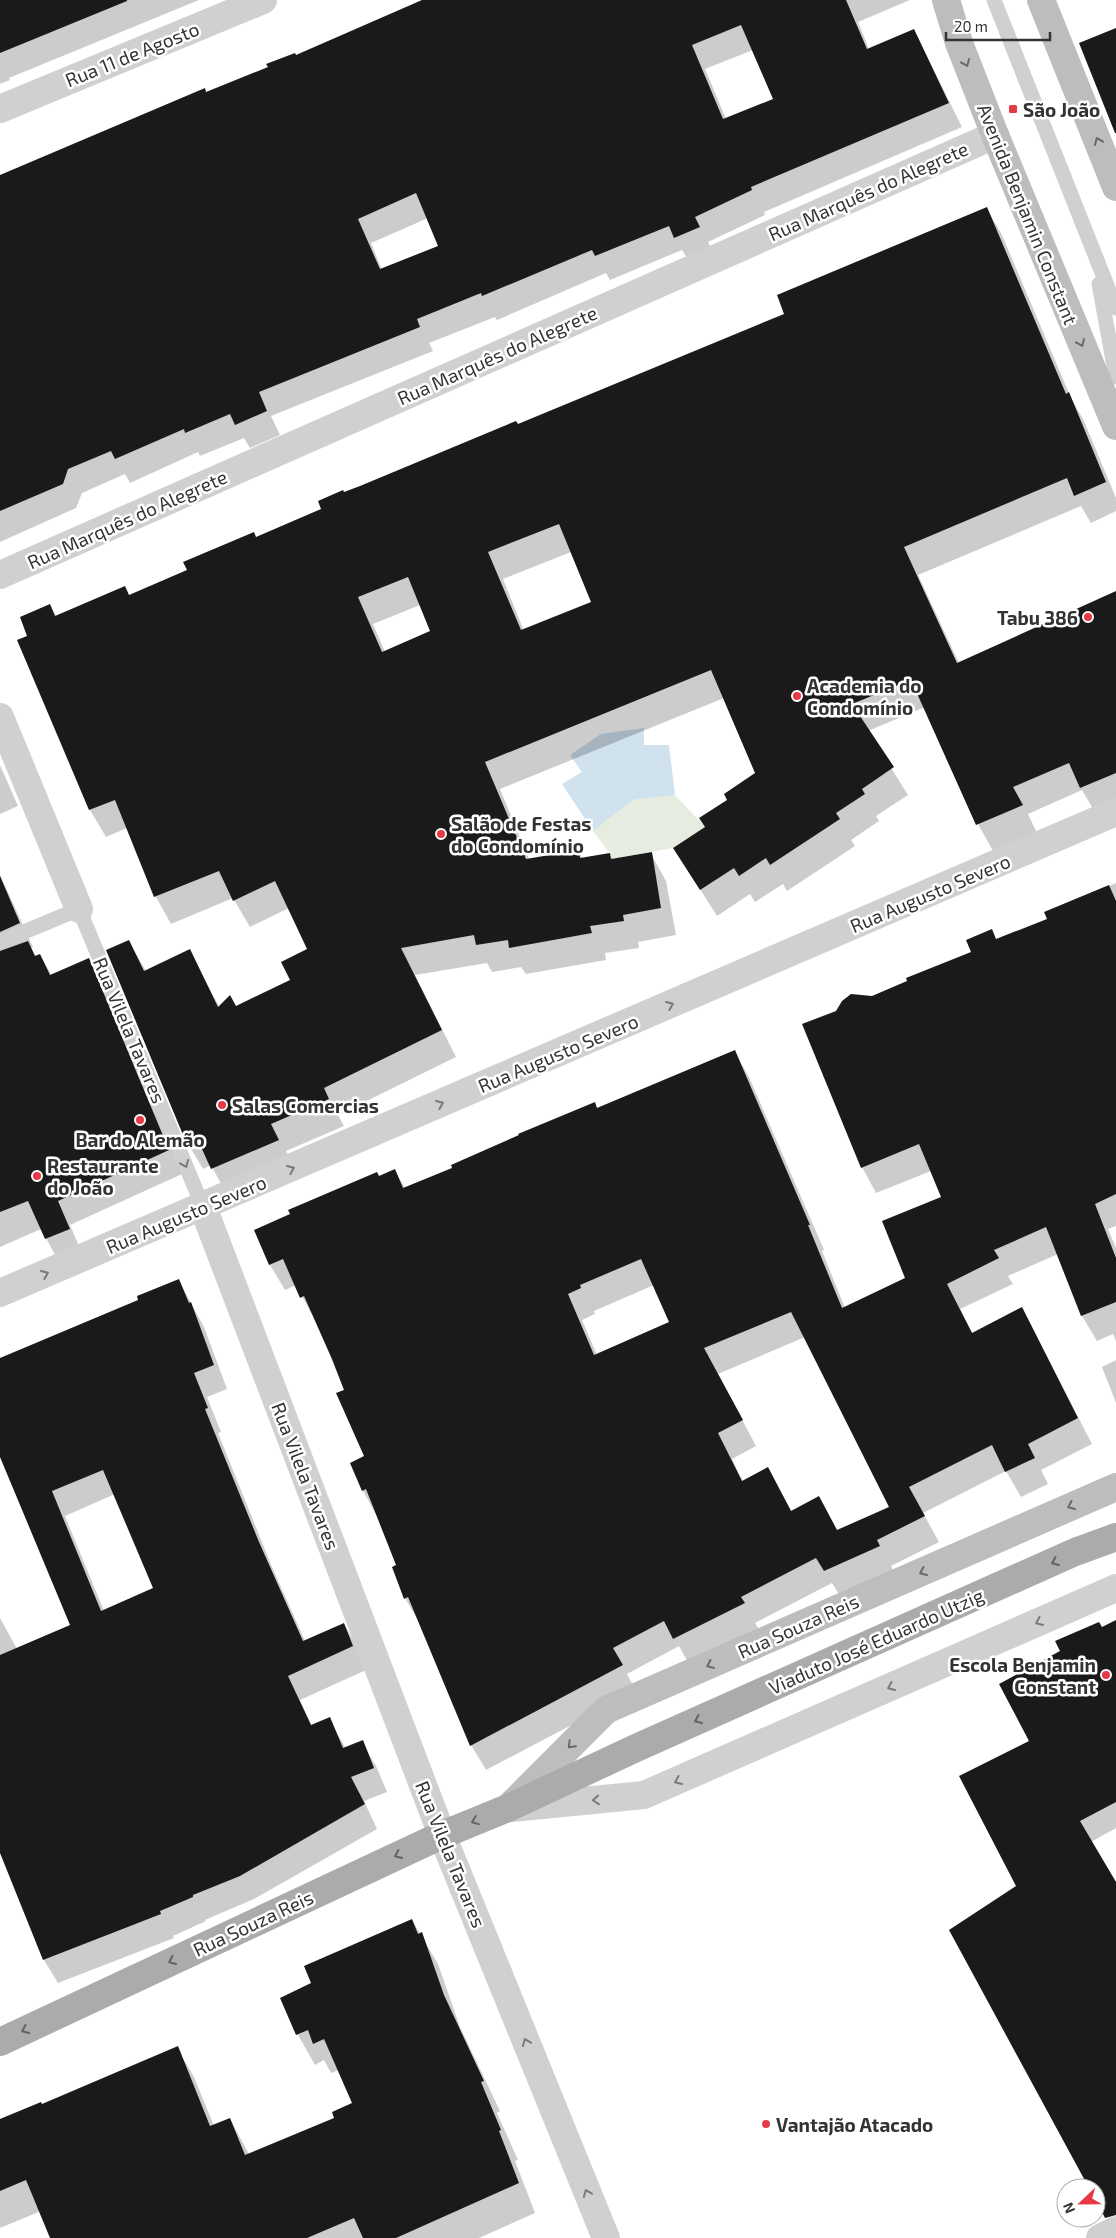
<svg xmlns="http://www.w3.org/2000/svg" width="1116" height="2238" font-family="'Exo 2',sans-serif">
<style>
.green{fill:#e6ecdf}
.water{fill:#cfe2ee}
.shadow{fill:#0003;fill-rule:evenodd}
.building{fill:#1a1a1a;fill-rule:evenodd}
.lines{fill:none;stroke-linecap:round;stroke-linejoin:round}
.lane{stroke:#d0d0d0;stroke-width:15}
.street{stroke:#d0d0d0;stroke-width:28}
.secondary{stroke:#bdbdbd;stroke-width:28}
.primary{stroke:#ababab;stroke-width:28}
.oneway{stroke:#6a6a6a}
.oneway2{stroke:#7a7a7a}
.oneway3{stroke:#636363}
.poi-dot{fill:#e63946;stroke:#fff;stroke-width:2}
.labels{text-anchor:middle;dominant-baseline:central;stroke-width:5;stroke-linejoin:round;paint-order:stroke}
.street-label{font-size:19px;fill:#333;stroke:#fff}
.poi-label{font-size:19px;font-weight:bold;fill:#333;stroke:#fff;text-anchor:start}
</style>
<rect width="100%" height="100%" fill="#fff"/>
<!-- green -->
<path class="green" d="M 675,795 L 705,827 L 673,848 L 611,859 L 610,853 L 593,831 L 633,800 Z"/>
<!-- water -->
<path class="water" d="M 644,728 L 644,745 L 669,745 L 675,795 L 633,800 L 593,831 L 562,784 L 582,772 L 570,755 L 601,734 Z"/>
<!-- shadow -->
<path class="shadow" d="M 0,0 L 199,0 L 9,78 L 10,80 L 0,84 Z
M 424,0 L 910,0 L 858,22 L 869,49 L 914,30 L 962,127 L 764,212 L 765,215 L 708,242 L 713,251 L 689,261 L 682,250 L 610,280 L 606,273 L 497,320 L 495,317 L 429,343 L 433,351 L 271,416 L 280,435 L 250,448 L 244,438 L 200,456 L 198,452 L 130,483 L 125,474 L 82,493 L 76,508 L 0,542 L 0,176 L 296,57 ZM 753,50 L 775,99 L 726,119 L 705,69 ZM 428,218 L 440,247 L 382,270 L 371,243 Z
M 987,209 L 1002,235 L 1071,398 L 1084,421 L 1116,498 L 1116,511 L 1091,523 L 1081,506 L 918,575 L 959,663 L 1116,593 L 1116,806 L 1096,814 L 1082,790 L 1028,814 L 1037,833 L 993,851 L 978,824 L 925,707 L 868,731 L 908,795 L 876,816 L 879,821 L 851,840 L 855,846 L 787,891 L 783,884 L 755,902 L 750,894 L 717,916 L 674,848 L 706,828 L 729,800 L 757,774 L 724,698 L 500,789 L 529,859 L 578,851 L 583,859 L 609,854 L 613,860 L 651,854 L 666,881 L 676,935 L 638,942 L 639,948 L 605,953 L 606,960 L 526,974 L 521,967 L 492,972 L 487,963 L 415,975 L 456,1057 L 338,1115 L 344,1126 L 286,1151 L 294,1167 L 227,1195 L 211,1165 L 203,1169 L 187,1142 L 108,951 L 129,942 L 146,971 L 189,951 L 220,1008 L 236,1007 L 291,981 L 308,949 L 289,908 L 250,927 L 233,898 L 171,924 L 156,897 L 127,828 L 106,837 L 90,810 L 18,641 L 29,637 L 50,605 L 57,617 L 130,596 L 323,509 L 344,493 L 518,426 L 786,314 ZM 571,552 L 592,603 L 524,631 L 503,579 ZM 420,605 L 431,632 L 385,652 L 373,624 Z
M 0,765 L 18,806 L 0,814 Z
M 0,875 L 33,947 L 31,948 L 36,957 L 40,955 L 52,976 L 89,959 L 102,983 L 182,1174 L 70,1225 L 82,1253 L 59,1262 L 41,1229 L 0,1247 Z
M 1116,883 L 1116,1226 L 1108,1229 L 1116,1248 L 1116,1341 L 1113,1334 L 1097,1341 L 1082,1316 L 1058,1254 L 1008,1276 L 1013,1284 L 960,1309 L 973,1334 L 1022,1308 L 1092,1444 L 1041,1470 L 1048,1484 L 1021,1497 L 1006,1471 L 923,1513 L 939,1542 L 891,1566 L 894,1572 L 840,1596 L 832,1583 L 755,1623 L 759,1629 L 689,1664 L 679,1646 L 627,1674 L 636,1691 L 486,1770 L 471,1745 L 420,1624 L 405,1598 L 397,1566 L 377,1516 L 363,1491 L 352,1463 L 366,1457 L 345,1391 L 316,1322 L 296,1285 L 285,1290 L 270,1265 L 256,1231 L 395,1171 L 405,1188 L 734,1051 L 749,1077 L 824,1250 L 822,1251 L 845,1308 L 907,1278 L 942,1198 L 931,1171 L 876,1193 L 862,1167 L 872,998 L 997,940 L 1048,919 L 1046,913 ZM 654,1285 L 671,1322 L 597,1355 L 582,1320 L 595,1314 L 594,1311 ZM 805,1337 L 891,1508 L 837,1531 L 792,1512 L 782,1494 L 743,1482 L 732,1459 L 756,1446 L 718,1374 Z
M 179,1281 L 204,1327 L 227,1389 L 207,1397 L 221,1432 L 218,1433 L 272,1567 L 305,1641 L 344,1624 L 358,1648 L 366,1670 L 300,1700 L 312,1726 L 329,1719 L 346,1749 L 362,1742 L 376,1766 L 387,1792 L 364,1801 L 377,1829 L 254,1899 L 205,1920 L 206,1921 L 173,1936 L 174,1938 L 58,1983 L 44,1960 L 0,1850 L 0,1618 L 17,1649 L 71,1626 L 0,1454 L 0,1359 L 140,1301 ZM 115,1494 L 154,1589 L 104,1611 L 65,1516 Z
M 1116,1360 L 1116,1403 L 1102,1367 Z
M 1116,1621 L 1116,1828 L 1091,1842 L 1116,1883 L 1116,2037 L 1018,1887 L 1031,1741 L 1102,1629 Z
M 412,1920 L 438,1964 L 460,2027 L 500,2111 L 497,2113 L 518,2160 L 515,2161 L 535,2213 L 479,2238 L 52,2238 L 41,2211 L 0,2228 L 0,2137 L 42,2105 L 177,2048 L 194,2077 L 214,2126 L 230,2119 L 249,2154 L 336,2118 L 354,2103 L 339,2070 L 331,2073 L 324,2060 L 315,2065 L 298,2035 L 282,1998 L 313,1983 Z"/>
<!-- building -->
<path class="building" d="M 0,0 L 127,0 L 127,1 L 0,53 Z
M 422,0 L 846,0 L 867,49 L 914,29 L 949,103 L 751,187 L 752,190 L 695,217 L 700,227 L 674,238 L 669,226 L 595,256 L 592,250 L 482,296 L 481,293 L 417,319 L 420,327 L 259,392 L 267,411 L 235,425 L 230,414 L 185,433 L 184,429 L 115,459 L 111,451 L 68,469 L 63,484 L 0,511 L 0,175 L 205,88 L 206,92 L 268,67 L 266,64 L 295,53 L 296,55 ZM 741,25 L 773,99 L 723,119 L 692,45 ZM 416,193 L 438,246 L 380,269 L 358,219 Z
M 1116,28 L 1116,133 L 1115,133 L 1079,43 Z
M 987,207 L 1066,394 L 1069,392 L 1106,482 L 1074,496 L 1067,478 L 904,547 L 957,663 L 1116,591 L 1116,773 L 1080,788 L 1069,763 L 1013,787 L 1023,805 L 976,825 L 911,680 L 852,704 L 894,767 L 862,789 L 865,794 L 836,813 L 840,819 L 770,865 L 766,858 L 739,876 L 734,868 L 700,890 L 673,848 L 705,827 L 699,818 L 727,800 L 724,794 L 755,773 L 711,670 L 485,762 L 526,859 L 579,850 L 580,858 L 610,853 L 611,859 L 652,852 L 661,908 L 623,915 L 624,921 L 590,926 L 592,933 L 509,948 L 508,940 L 476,945 L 474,935 L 401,948 L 442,1030 L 324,1088 L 329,1099 L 271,1124 L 279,1140 L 211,1169 L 197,1138 L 186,1142 L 106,950 L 129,940 L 144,971 L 190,949 L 218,1007 L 230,995 L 236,1006 L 290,980 L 281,962 L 307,949 L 275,881 L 233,901 L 219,871 L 154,897 L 115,800 L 89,810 L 17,640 L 27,636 L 20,617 L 50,604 L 55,616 L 125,586 L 129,595 L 187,570 L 183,562 L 254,532 L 256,537 L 321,509 L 318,501 L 343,490 L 344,492 L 360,486 L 516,421 L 518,424 L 784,314 L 777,295 ZM 559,524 L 591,602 L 521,630 L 488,552 ZM 408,577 L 430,631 L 382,652 L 358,597 Z
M 0,876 L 20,923 L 0,932 Z
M 1109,885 L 1116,901 L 1116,1194 L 1095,1204 L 1116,1258 L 1116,1302 L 1081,1316 L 1046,1227 L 994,1250 L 999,1258 L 947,1284 L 972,1333 L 1022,1307 L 1078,1418 L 1028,1444 L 1035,1458 L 1005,1472 L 992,1445 L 909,1487 L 925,1516 L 877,1540 L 880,1546 L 824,1571 L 816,1558 L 741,1597 L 745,1603 L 673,1639 L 664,1621 L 613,1648 L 623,1665 L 470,1746 L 408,1597 L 404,1599 L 392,1567 L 396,1565 L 366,1489 L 362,1491 L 350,1463 L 364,1456 L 336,1393 L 344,1390 L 332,1359 L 304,1296 L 300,1298 L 283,1259 L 269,1265 L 254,1230 L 290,1214 L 288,1210 L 377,1172 L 379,1176 L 395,1169 L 403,1188 L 452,1168 L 451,1165 L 519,1135 L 518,1134 L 595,1102 L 597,1108 L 735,1050 L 810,1225 L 808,1225 L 842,1308 L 905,1278 L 882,1221 L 941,1197 L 919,1144 L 861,1168 L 802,1024 L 836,1011 L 842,1001 L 851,994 L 872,996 L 907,981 L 906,978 L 971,952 L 966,940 L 992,929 L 996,939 L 1047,919 L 1044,912 ZM 641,1259 L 669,1322 L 594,1355 L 568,1294 L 581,1288 L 580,1285 ZM 791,1312 L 889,1507 L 837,1530 L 819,1496 L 791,1511 L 768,1467 L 742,1481 L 718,1433 L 743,1420 L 704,1348 Z
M 28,941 L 35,956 L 40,954 L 50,975 L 89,958 L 169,1150 L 58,1201 L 70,1229 L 45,1239 L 28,1201 L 0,1212 L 0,951 Z
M 179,1279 L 189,1303 L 191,1302 L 214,1365 L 194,1373 L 208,1408 L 205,1409 L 259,1542 L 303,1641 L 344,1623 L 353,1646 L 288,1676 L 311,1725 L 330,1717 L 343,1748 L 363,1740 L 374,1768 L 351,1777 L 365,1804 L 240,1876 L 193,1895 L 193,1897 L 160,1911 L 161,1914 L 43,1960 L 0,1853 L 0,1655 L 70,1625 L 0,1457 L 0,1358 L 138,1300 L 137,1296 ZM 103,1470 L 153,1588 L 101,1611 L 52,1491 Z
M 1116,1620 L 1116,1802 L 1080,1821 L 1116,1882 L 1116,2215 L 1105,2218 L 1096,2200 L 1096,2188 L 1089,2188 L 949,1930 L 1016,1886 L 959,1776 L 1029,1741 L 999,1684 L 1060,1651 L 1055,1641 L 1099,1622 L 1102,1627 Z
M 412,1919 L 418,1934 L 422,1932 L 444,1995 L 484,2081 L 481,2082 L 501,2130 L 499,2131 L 519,2183 L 396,2238 L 363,2238 L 354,2218 L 307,2238 L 50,2238 L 26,2180 L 0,2191 L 0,2119 L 41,2102 L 42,2104 L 178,2046 L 210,2126 L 230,2118 L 245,2155 L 334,2118 L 332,2112 L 352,2103 L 324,2039 L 313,2044 L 308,2030 L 296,2035 L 280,1998 L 311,1983 L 304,1966 Z"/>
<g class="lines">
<!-- lane -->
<path class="lane" d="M 994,0 L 1116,308
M 1099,284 L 1116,377
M 0,942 L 79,909 L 203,1207"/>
<!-- street -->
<path class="street" d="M 0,109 L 263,0
M 0,575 L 995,135
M 0,717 L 79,909
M 203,1207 L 442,1835 L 606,2238
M 0,1293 L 1116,812
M 512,1808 L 644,1795 L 1116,1588
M 1100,2238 L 1116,2230"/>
<!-- secondary -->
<path class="secondary" d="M 946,0 L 959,43 L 995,135 L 1116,426
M 1041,0 L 1116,187
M 511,1805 L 606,1710 L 1116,1487"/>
<!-- primary -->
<path class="primary" d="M 0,2042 L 442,1835 L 508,1808 L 636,1748 L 1075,1552 L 1116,1537"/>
</g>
<!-- one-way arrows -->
<defs><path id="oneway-chevron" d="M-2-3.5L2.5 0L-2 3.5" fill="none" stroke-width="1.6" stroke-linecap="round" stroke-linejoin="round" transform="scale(1.25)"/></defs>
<g class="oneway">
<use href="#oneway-chevron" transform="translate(966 63) rotate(68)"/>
<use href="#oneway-chevron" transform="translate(1098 141) rotate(-112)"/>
<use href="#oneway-chevron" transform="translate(1081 343) rotate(67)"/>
<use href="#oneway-chevron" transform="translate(1071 1506) rotate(156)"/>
<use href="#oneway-chevron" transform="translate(923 1572) rotate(156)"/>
<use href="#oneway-chevron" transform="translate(710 1665) rotate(156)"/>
<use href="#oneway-chevron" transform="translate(571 1745) rotate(135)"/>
</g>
<g class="oneway2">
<use href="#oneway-chevron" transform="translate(670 1005) rotate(-23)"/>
<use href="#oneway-chevron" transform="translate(440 1104) rotate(-23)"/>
<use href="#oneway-chevron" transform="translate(185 1164) rotate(67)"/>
<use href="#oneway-chevron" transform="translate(291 1169) rotate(-23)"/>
<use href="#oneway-chevron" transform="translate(45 1274) rotate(-23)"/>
<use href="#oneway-chevron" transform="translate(1039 1622) rotate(156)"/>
<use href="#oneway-chevron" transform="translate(891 1687) rotate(156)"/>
<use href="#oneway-chevron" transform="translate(678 1781) rotate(156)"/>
<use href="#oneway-chevron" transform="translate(596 1800) rotate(175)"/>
<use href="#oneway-chevron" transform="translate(526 2042) rotate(-112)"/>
<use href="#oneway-chevron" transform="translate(587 2193) rotate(-112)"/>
</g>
<g class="oneway3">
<use href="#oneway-chevron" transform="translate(1055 1562) rotate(156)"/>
<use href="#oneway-chevron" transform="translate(698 1720) rotate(156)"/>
<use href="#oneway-chevron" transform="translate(475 1821) rotate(158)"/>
<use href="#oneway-chevron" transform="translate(398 1855) rotate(155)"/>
<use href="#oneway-chevron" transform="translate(172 1961) rotate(155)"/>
<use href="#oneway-chevron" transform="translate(25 2030) rotate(155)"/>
</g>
<!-- markers -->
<g class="poi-dot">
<rect x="1008" y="104" width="10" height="10" rx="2.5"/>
<circle cx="1088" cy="617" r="5"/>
<circle cx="797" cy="696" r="5"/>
<circle cx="441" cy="834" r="5"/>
<circle cx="222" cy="1105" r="5"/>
<circle cx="140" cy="1120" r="5"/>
<circle cx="37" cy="1176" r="5"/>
<circle cx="1106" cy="1675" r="5"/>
<circle cx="766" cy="2124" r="5"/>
</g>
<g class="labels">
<!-- street labels -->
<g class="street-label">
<text transform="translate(132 54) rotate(-22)">Rua 11 de Agosto</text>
<text transform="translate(868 191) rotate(-24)">Rua Marquês do Alegrete</text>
<text transform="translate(1028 214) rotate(68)">Avenida Benjamin Constant</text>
<text transform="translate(497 355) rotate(-24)">Rua Marquês do Alegrete</text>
<text transform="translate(127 519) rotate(-24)">Rua Marquês do Alegrete</text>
<text transform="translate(930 893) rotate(-23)">Rua Augusto Severo</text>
<text transform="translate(130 1030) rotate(67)">Rua Vilela Tavares</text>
<text transform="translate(558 1053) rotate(-23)">Rua Augusto Severo</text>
<text transform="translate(186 1214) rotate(-23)">Rua Augusto Severo</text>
<text transform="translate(306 1476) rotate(69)">Rua Vilela Tavares</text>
<text transform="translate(798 1626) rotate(-24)">Rua Souza Reis</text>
<text transform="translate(876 1641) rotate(-24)">Viaduto José Eduardo Utzig</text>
<text transform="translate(451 1854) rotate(68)">Rua Vilela Tavares</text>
<text transform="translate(253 1923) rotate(-25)">Rua Souza Reis</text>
</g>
<!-- poi labels -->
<g class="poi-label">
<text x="1023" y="109">São João</text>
<text x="1078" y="617" text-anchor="end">Tabu 386</text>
<text x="807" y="685">Academia do<tspan x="807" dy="22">Condomínio</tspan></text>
<text x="451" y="823">Salão de Festas<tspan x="451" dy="22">do Condomínio</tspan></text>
<text x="232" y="1105">Salas Comercias</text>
<text x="140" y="1139" text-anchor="middle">Bar do Alemão</text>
<text x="47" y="1165">Restaurante<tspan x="47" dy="22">do João</tspan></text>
<text x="1096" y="1664" text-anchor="end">Escola Benjamin<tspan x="1096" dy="22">Constant</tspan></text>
<text x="776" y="2124">Vantajão Atacado</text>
</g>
</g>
<!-- north arrow -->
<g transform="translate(1081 2203) rotate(248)"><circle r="24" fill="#ffffff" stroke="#adadad"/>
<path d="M0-4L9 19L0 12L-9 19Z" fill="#e63946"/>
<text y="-8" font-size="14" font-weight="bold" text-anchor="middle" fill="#333333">N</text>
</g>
<!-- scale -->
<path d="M946 32v8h104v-8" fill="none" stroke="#333333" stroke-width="2.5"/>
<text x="954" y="32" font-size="15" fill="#333333" stroke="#ffffff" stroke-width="4" paint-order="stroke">20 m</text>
</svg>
